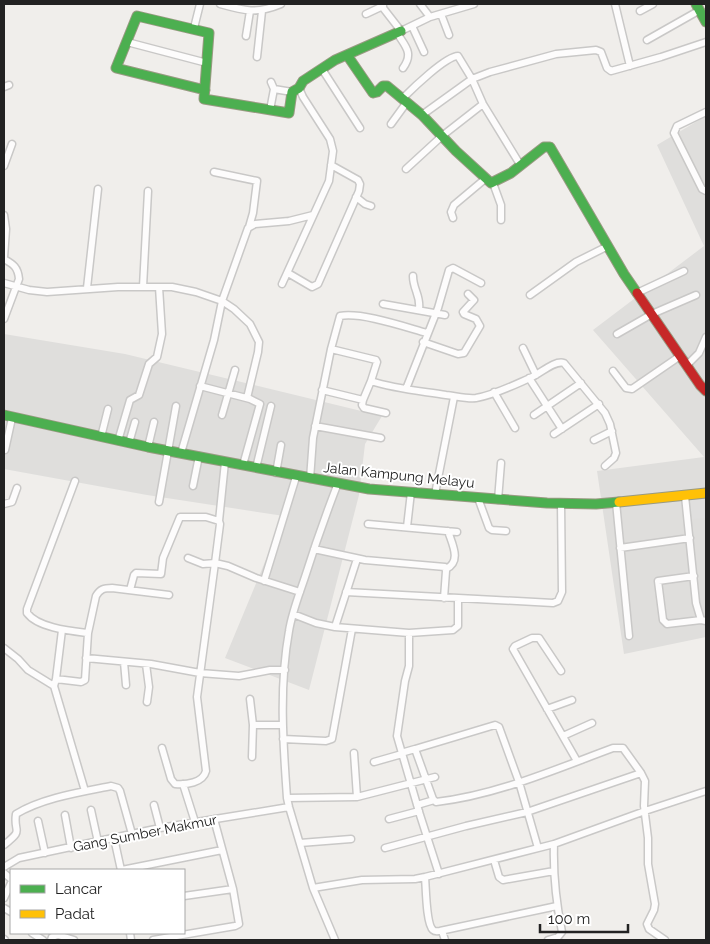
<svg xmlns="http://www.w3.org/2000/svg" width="710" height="944" font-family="Raleway,sans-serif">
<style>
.residential{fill:#dfdedc}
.parking{fill:#e0dfde}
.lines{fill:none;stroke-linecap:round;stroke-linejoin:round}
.street-casing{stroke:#c9c8c7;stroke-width:9}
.fast-casing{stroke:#999a82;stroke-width:11}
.slow-casing{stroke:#999a82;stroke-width:11}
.jam-casing{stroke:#999a82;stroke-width:11}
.street{stroke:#fdfcfc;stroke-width:6}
.fast{stroke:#4caf50;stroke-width:9}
.slow{stroke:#ffc107;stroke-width:9}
.jam{stroke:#c62828;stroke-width:9}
.labels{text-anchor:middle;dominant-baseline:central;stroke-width:4;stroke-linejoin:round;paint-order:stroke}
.street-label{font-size:14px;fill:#222;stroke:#fff}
</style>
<rect width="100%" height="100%" fill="#f0eeeb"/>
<!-- residential -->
<path class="residential" d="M 706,116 L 706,637 L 624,654 L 597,471 L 704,457 L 593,330 L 704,246 L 657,145 Z
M 4,334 L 125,354 L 382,416 L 365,444 L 359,495 L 309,690 L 225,658 L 284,516 L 147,495 L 4,469 Z"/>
<!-- parking -->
<path class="parking" d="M 706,497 L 706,518 L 692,519 L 690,498 Z"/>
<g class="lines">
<defs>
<path id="street" d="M 220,4 C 245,11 257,14 281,4
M 380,4 L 401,31 L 430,17 L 474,4
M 420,4 L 430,17
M 615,4 L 630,66
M 640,11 L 653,4
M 366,14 L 383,6
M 441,14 L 449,35
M 412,26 L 424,52
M 194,28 L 200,4
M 397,33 C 405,46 414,53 403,68
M 246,36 L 250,11
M 647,40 L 700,10
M 127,42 L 207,63
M 257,57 L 262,11
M 322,69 L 360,128
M 271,82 L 274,89 L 292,92
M 4,87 L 9,85
M 403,98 C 412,89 446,56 458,56 L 472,79 L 422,115
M 270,110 L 274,89
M 706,112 L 677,126 L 674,133 L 702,189 L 706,191
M 391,124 L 407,102
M 4,166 L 12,144
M 521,166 L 483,104 L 472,79 L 490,72 L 556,54 L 596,50 L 601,52 L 607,68 L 611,71 L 661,57 L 706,42
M 406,169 L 442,136 L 483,104
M 214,172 L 257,181 L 253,213 L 249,227
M 493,183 L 501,205 L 501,220
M 356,197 L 365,204 L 371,206
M 4,215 L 6,229 L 4,258
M 453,218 L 451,212 L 454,205 L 485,179
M 4,259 C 13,264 18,267 19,279 L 4,319
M 288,273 L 312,287 L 318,284 L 359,191 L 360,184 L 358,180 L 331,165
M 413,276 C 413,290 421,295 419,310
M 4,283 L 29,290 L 47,292 L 118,287 L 172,287 L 196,292 L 222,301 L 234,309 L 250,324 L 259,342 L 258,352 L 247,398
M 282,284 L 329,181 L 333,151 L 330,139 L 303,97 L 299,88
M 143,287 L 148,191
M 87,288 L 98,189
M 637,293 L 684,271
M 530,295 L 576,262 L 608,246
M 383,304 L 445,315
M 617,334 L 652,314 L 696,295
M 423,342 L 458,354 L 464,353 L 480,326 L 476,319 L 464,314 L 463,312 L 474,300 L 468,294
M 523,348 L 536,375
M 331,349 L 376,360 L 377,362 L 371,381 C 395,389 421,391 446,395 C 456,396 466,399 476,398 C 494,395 514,385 530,378 C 540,374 554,360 564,363 L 605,413 L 610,424 L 616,453 L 614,458 L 605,466
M 687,365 L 699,353 L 706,337
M 613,371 L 626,388 L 632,389 L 680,356
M 529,378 L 562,429
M 200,386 L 250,399 L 260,404 L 243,465
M 406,389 L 438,308 L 449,270 L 453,268 L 481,283
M 322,390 L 363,400 L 362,405 L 364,408 L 386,413
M 494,392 L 515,428
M 363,400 L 371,381
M 222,415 L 235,370
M 534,415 L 581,383
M 315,426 L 381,438
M 554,434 L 599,404
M 101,437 L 108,409
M 594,440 L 612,431
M 118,441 L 130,400 L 139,395 L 149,364 L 157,357 L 162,334 L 159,287
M 129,443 L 135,422
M 148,447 L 154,422
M 5,450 L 12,418
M 181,453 L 214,340 L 222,301 L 248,228 L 255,224 L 289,221 L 313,215
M 256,468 L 271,406
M 276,473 L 281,445
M 310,479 L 313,438 L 331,349 L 340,316 C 362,312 405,327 427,333
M 75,481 L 27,609 L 27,613 C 38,628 71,631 88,633
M 193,486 L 199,456
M 435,494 L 454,397
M 685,496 L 696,603 L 701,620
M 478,498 L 489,528 L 492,530 L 506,531
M 498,500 L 501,463
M 159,502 L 176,406
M 616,502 L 629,636
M 4,504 L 12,502 L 17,488
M 219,521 L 225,462
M 368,524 L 457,532
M 407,527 L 411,492
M 620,548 L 690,538
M 314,549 L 365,560 L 445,567 L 446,571 L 444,598
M 446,569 C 462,561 452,544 448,531
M 694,576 L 658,581 L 663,620 L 667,624 L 701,620 L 706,621
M 264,581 L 296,477
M 130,590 L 134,575 L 136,573 L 161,574 L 163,558 L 180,517 L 206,517 L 219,521 L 220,524 L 215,563 L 203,564 L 188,558
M 346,592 L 553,603 L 558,601 L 562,592 L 561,503
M 293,614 L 316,623 L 335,627 L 409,633 L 453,630 L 458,626 L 458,599
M 335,627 L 357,559
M 62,630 L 56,679 L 54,686 L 85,791
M 409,633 L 409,666 L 405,681 L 397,736 L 420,815 L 439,874
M 4,648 L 18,659 L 28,670 L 54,686
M 86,658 L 151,664 L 200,673 L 239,676 L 270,670 L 285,670
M 124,662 L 126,685
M 146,664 L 149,687 L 147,702
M 561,671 L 539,638 L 532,638 L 515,646 L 513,649 L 577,761
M 56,679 L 81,682 L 85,680 L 88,633 L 96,596 C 100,589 104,588 112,588 L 169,595
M 250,699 L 253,725 L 252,757
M 547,709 L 572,700
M 253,725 L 282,725
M 563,736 L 592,723
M 283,739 L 326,741 L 332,739 L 352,629
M 162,748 L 171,779 L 175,784 C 186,785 203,783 206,771 L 197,697 L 215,563 L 228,566 L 256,578 L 300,592
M 415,749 L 495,725 L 499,727 L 519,782 L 538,848
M 354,753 L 357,797
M 401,753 L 415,749 L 433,799 L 436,802 C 497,795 556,769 613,748 L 623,748 L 641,773 L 645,781 L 644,806 L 648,838 L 648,864 L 655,904 L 654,910 L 647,924 L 649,929 L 665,940
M 374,762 L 402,754
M 183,784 L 195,822
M 287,798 L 357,797 L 435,777
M 154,805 L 160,828
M 417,805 L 434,800
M 91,810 L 98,842
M 65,815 L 71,848
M 389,819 L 419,811
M 38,821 L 45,853
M 114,838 L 121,870
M 300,843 L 351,839
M 4,845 C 25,828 13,834 16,814 C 42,798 81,792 111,786 L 118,788 L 120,791 L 132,834
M 385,848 L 466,826 L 527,812 L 641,773
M 494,860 L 499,877 L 503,880 L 554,871
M 4,867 L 19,858 L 160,828 L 289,807
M 122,870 L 222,850
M 4,873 L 11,879
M 425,877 C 426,887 426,924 433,930 C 435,932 438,931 440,931 L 557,906
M 313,888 L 362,880 L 415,879 L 425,877 L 554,844 L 645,811 L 706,791
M 184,896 L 233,889
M 4,898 L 11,883
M 4,908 L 11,912
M 442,931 L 445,940
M 32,933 L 43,940
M 130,933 L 131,940
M 4,939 L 5,940
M 51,940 L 52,937 L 58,935 L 74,940
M 153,940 L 235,926 L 239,924 L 233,889 L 214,819
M 335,940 L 313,888 L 289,807 L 287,798 C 283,743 279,686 289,631 C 292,612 299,595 305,577 C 315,545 326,514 338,483
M 548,940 L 558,937 L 562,932 C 556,902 553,874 554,844"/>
<path id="fast" d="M 696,4 L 706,22
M 347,55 L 373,93 L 377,92 L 383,86 L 387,86 L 422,115 L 456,151 L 491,183 L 511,173 L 544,147 L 550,147 L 624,274 L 637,293
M 205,90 L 116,68 L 137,16 L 209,33 L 204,99 L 289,113 L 292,92 L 299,88 L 303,81 L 335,60 L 401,31
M 4,415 L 148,447 L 369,489 L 547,503 L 596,504 L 619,502"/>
<path id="slow" d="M 619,502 L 706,493"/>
<path id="jam" d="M 637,293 L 700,385 L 706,391"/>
</defs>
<!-- street casing -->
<use href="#street" class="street-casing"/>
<!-- fast casing -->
<use href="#fast" class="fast-casing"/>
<!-- slow casing -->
<use href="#slow" class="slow-casing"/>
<!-- jam casing -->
<use href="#jam" class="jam-casing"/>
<!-- street -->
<use href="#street" class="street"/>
<!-- fast -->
<use href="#fast" class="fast"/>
<!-- slow -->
<use href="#slow" class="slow"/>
<!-- jam -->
<use href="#jam" class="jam"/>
</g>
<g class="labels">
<!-- street labels -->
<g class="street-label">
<text transform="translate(399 475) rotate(6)">Jalan Kampung Melayu</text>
<text transform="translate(145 833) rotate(-11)">Gang Sumber Makmur</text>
</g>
</g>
<!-- border -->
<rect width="710" height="944" fill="none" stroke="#222222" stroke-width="10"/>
<!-- legend -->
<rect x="10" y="869" width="175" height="65" fill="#ffffff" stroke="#a7a7a7"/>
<rect x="20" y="885" width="25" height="8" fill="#4caf50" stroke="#a7a7a7"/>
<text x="55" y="894" font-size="15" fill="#222222">Lancar</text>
<rect x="20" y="910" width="25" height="8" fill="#ffc107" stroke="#a7a7a7"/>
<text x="55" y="919" font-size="15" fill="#222222">Padat</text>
<!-- scale -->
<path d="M540 924v8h88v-8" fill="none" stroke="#222222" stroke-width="2.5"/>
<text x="548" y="924" font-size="15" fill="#222222" stroke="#ffffff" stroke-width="4" paint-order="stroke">100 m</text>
</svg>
